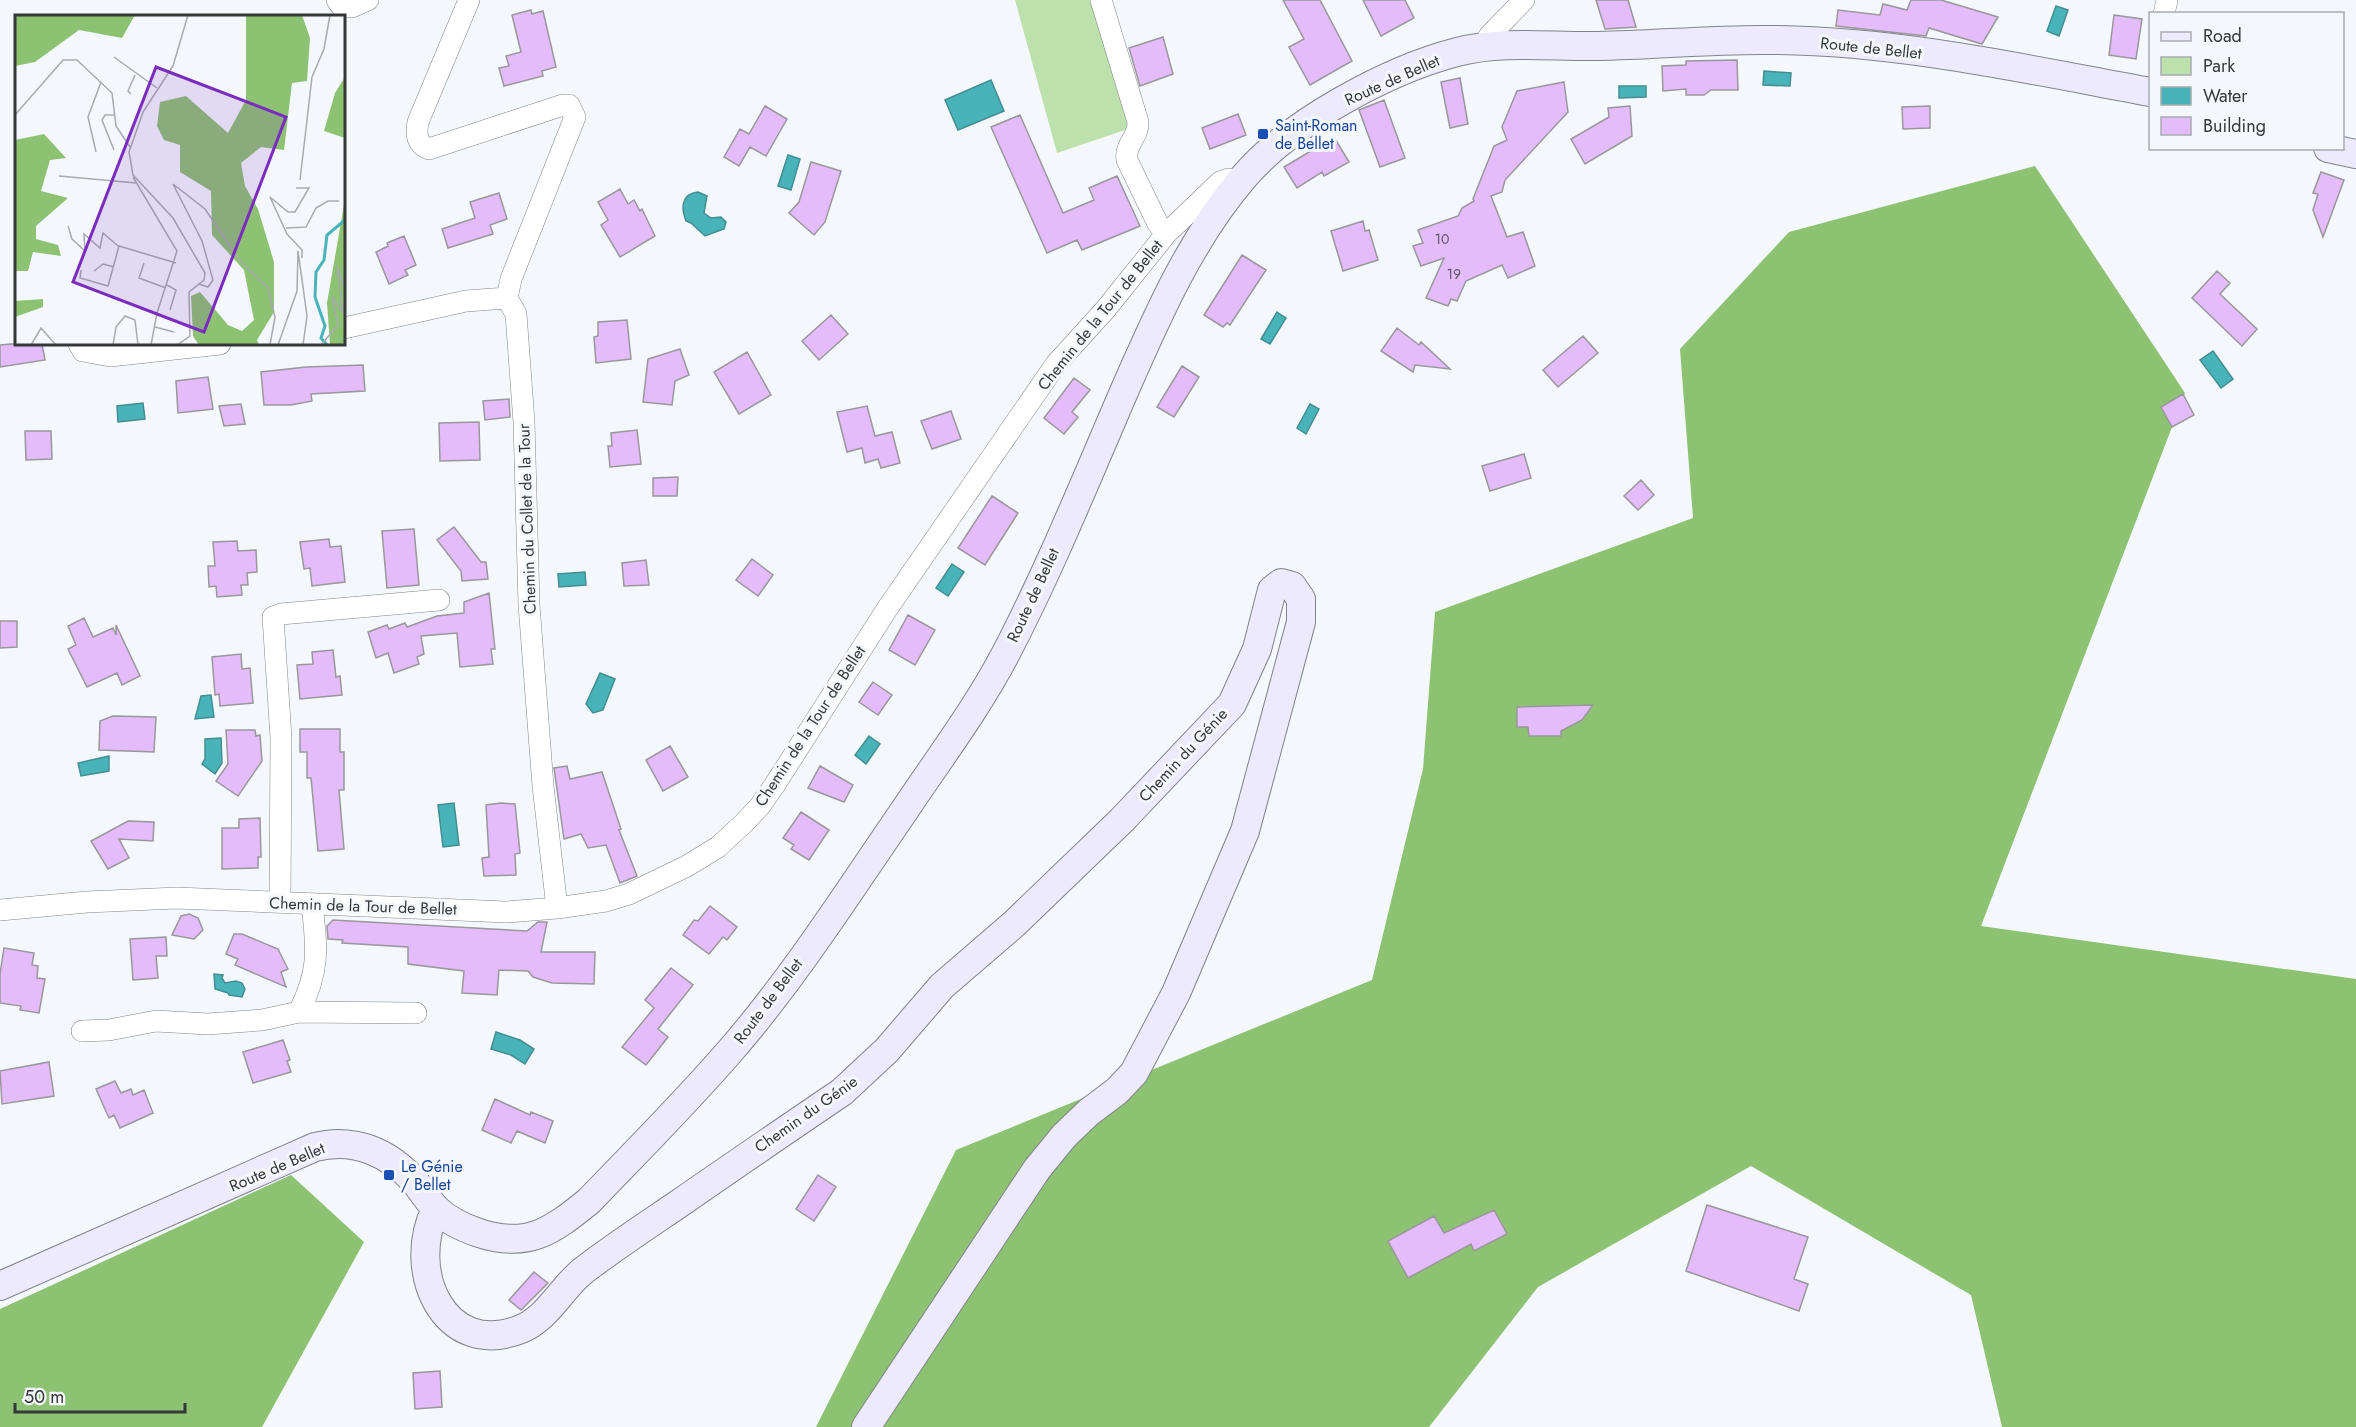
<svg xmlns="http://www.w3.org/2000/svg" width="2356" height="1427" font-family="Jost,sans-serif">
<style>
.green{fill:#bde1ac}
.forest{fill:#8dc273}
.water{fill:#48b4b9;stroke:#428e92;stroke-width:1.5}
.building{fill:#e4bcfc;stroke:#99979a;stroke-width:1.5}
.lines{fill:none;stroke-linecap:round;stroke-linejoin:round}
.street-casing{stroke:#808487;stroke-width:22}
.secondary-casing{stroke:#808487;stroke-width:30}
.street{stroke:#fff;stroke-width:21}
.secondary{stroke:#ede9fe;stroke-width:28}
.transit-dot{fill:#1a4fb4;stroke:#f4f8fc;stroke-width:2}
.labels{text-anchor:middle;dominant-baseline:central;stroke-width:6;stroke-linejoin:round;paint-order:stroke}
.number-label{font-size:14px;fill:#615869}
.street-label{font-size:16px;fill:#353738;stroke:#f4f8fc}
.transit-label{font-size:16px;fill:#164399;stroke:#f4f8fc;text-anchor:start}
.inset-river{fill:none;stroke:#48b4b9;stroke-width:3}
.inset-road{fill:none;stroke:#a8abae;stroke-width:1.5}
.view{fill:#7b2cbf;fill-opacity:0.15;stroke:#7b2cbf;stroke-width:3}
.inset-edge{fill:none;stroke:#353738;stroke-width:3}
</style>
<rect width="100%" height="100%" fill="#f4f8fc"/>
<!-- green -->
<path class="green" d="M 1015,0 L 1096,0 L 1134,127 L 1057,153 Z"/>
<!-- forest -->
<path class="forest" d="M 2035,166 L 2185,393 L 1981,926 L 2356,979 L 2356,1427 L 2002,1427 L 1971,1295 L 1751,1166 L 1538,1287 L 1429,1427 L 816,1427 L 956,1150 L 1372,980 L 1423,769 L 1435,612 L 1693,518 L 1680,349 L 1789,232 Z
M 291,1175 L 364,1242 L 262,1427 L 0,1427 L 0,1309 Z"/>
<!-- water -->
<path class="water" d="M 2056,6 L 2068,10 L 2059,36 L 2047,31 Z
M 1764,71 L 1791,73 L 1790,86 L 1763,85 Z
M 991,80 L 1004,111 L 958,130 L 945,100 Z
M 1619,86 L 1646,86 L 1646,97 L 1619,98 Z
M 788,155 L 800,159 L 791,190 L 778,186 Z
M 698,192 L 707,196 L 704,213 L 711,218 L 721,217 L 726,222 L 724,229 L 705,236 L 691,223 L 686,221 C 681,208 681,194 698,192 Z
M 1277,312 L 1286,318 L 1270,344 L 1261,339 Z
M 2213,351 L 2233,379 L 2221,388 L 2200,360 Z
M 143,403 L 145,419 L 118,422 L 117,406 Z
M 1310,404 L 1319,409 L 1306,434 L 1297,428 Z
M 952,564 L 964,572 L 948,596 L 936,588 Z
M 585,572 L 586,585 L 559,587 L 558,574 Z
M 600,673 L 615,679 L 603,710 L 593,713 L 586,704 Z
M 211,695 L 214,717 L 195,719 L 201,696 Z
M 869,736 L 880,744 L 866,764 L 855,755 Z
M 221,738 L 222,763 L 215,774 L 202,764 L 205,759 L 205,739 Z
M 109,756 L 109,771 L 81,776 L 78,763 Z
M 454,803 L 459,845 L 443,847 L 438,805 Z
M 214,974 L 223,975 L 222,978 L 225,983 L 236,981 L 242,983 L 245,989 L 242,997 L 229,995 L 228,993 L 215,989 Z
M 496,1032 L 520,1040 L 534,1049 L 525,1064 L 511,1055 L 491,1049 Z"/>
<!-- building -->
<path class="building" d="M 1283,0 L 1320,0 L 1352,61 L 1310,85 L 1289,47 L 1304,39 Z
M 1363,0 L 1405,0 L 1414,18 L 1381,36 Z
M 1596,0 L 1628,0 L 1636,27 L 1605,29 Z
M 1911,0 L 1941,0 L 1998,17 L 1982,44 L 1929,28 L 1926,36 L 1836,26 L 1838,10 L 1880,15 L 1883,4 L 1907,10 Z
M 531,10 L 532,14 L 543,11 L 556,67 L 542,71 L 543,76 L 504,86 L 499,68 L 509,66 L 506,56 L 521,52 L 512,15 Z
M 2114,15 L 2142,19 L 2136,59 L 2109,55 Z
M 1163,37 L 1173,74 L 1140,86 L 1129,48 Z
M 1737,60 L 1738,90 L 1711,90 L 1704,95 L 1686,95 L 1686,89 L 1663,91 L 1662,66 L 1686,65 L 1686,61 Z
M 1460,78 L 1468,124 L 1450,128 L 1441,82 Z
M 1564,82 L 1568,112 L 1505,180 L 1502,192 L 1491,196 L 1507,237 L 1523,232 L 1535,266 L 1508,278 L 1502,265 L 1466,281 L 1457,301 L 1451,299 L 1448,306 L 1426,298 L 1444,258 L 1421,266 L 1413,246 L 1423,243 L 1418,230 L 1458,216 L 1462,208 L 1474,201 L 1473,199 L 1494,146 L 1507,140 L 1502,127 L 1517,91 Z
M 1384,100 L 1405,158 L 1380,167 L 1359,110 Z
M 765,106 L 787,119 L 766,156 L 750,147 L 739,166 L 724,157 L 740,129 L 749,134 Z
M 1630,106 L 1632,136 L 1585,164 L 1571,139 L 1609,117 L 1608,108 Z
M 1930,106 L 1930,128 L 1903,129 L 1902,107 Z
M 1238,114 L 1246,135 L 1210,149 L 1202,128 Z
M 1020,115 L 1063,213 L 1094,200 L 1089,188 L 1117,176 L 1140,226 L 1082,250 L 1077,240 L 1047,253 L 991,127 Z
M 1334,137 L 1349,162 L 1324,176 L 1322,172 L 1297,188 L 1284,167 Z
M 811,162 L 841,171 L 825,222 L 814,235 L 789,213 L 799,202 Z
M 2321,172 L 2344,180 L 2323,237 L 2313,210 L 2318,194 L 2313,193 Z
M 620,189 L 628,204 L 634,200 L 640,211 L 642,209 L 655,236 L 620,257 L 601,225 L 608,220 L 598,202 Z
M 499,193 L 507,219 L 490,225 L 493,234 L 448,248 L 442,229 L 475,218 L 470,202 Z
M 1363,221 L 1365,231 L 1369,230 L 1378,260 L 1343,271 L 1331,231 Z
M 404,236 L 416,265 L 405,270 L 408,275 L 389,284 L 376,252 L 388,246 L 387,243 Z
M 1242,255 L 1266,270 L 1230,325 L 1227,323 L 1223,327 L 1204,315 Z
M 2217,271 L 2230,283 L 2220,294 L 2257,329 L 2242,346 L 2192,298 Z
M 831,315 L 848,334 L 819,360 L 802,341 Z
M 627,320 L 631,359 L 596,363 L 594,337 L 598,336 L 598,322 Z
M 1397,328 L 1419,345 L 1421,342 L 1450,369 L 1415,365 L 1413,372 L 1381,351 Z
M 1583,336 L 1598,353 L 1558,387 L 1543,370 Z
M 11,344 L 42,344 L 45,360 L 0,367 L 0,345 Z
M 680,349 L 689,375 L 675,381 L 672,405 L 643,402 L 648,359 Z
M 747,352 L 771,395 L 739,414 L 714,372 Z
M 363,365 L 365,391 L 311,394 L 312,401 L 291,405 L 264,405 L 261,372 L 306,367 Z
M 1182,366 L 1199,377 L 1174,417 L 1157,407 Z
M 208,377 L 213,409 L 178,413 L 176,381 Z
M 1074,378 L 1090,390 L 1072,412 L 1078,417 L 1064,434 L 1044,418 Z
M 2183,394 L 2194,415 L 2172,427 L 2161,407 Z
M 509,399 L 510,417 L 485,420 L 483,401 Z
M 241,404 L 245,424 L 224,426 L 219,406 Z
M 867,406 L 875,436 L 892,432 L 900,463 L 881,468 L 878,459 L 865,463 L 862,448 L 847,452 L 837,412 Z
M 951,411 L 961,439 L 932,449 L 921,421 Z
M 479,422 L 480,460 L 440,461 L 439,423 Z
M 637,430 L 641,464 L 610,467 L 608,446 L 612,446 L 611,433 Z
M 25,431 L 51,431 L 52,459 L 26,460 Z
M 1524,454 L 1531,478 L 1490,491 L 1482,466 Z
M 678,477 L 677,496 L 653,496 L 653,478 Z
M 1641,480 L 1654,495 L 1638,510 L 1624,496 Z
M 992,496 L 1018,513 L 985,565 L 958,548 Z
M 454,527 L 481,562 L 486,562 L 488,579 L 462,581 L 461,571 L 437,540 Z
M 414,529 L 419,585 L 387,588 L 382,531 Z
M 329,539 L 330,547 L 341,546 L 345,582 L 312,586 L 310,568 L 304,569 L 300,542 Z
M 237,541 L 238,551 L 256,550 L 257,572 L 247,573 L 248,585 L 241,585 L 242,595 L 217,597 L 216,586 L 209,587 L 208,566 L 215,566 L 213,542 Z
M 752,559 L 773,575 L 758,596 L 736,580 Z
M 646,560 L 649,585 L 624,586 L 622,563 Z
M 489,593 L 495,649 L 491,649 L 493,664 L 460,667 L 457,633 L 421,636 L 424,654 L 417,657 L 419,664 L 394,673 L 388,653 L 376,658 L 368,632 L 387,625 L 389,629 L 405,623 L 407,627 L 437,616 L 464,613 L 464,602 Z
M 908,615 L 935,630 L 915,665 L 889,650 Z
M 84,618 L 93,637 L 113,628 L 116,635 L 116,625 L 140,676 L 122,685 L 117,673 L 87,687 L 68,649 L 76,645 L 68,626 Z
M 0,621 L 17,621 L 17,647 L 0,648 Z
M 333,650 L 336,677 L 340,676 L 342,695 L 300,699 L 297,665 L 313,664 L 312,652 Z
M 241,654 L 242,669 L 250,668 L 253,703 L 220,706 L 219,694 L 215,695 L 212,657 Z
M 873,682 L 892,695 L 878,715 L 859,702 Z
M 1593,705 L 1582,720 L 1561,731 L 1561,736 L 1529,736 L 1528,727 L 1517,727 L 1517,707 Z
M 113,716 L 156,717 L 154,752 L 99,750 L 100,721 Z
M 300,729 L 340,729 L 340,752 L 344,752 L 344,790 L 339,790 L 344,849 L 318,851 L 311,778 L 307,778 L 307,752 L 300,752 Z
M 226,730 L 255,730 L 256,736 L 260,735 L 262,761 L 238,796 L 216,781 L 228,764 Z
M 670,746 L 688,777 L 663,791 L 646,760 Z
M 567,766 L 570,779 L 602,772 L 621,829 L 619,830 L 637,876 L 620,883 L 606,845 L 588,848 L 581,834 L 564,839 L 554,768 Z
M 820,766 L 853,785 L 844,802 L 808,788 Z
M 501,803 L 515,804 L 520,853 L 515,854 L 516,875 L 484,876 L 482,858 L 489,857 L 486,805 Z
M 801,812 L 829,830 L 809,860 L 791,849 L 794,845 L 783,838 Z
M 260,818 L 261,857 L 258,857 L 258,868 L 222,869 L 222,828 L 239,828 L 239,819 Z
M 128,821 L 154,822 L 153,841 L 119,839 L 129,858 L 108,869 L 91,841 Z
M 710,906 L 737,927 L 727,940 L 723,937 L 709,954 L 683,935 L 694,920 L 698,921 Z
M 189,914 L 198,918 L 203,930 L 194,939 L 172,935 L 181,916 Z
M 333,920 L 527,931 L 538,922 L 547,922 L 541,952 L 595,952 L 594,984 L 552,983 L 533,977 L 528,971 L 499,970 L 497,995 L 462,993 L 464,971 L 408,964 L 408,947 L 342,943 L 343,940 L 328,939 L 327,926 Z
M 234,934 L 242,934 L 278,949 L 288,969 L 281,972 L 286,987 L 235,965 L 238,959 L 226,954 Z
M 166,937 L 167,956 L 156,956 L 158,978 L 133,980 L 130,939 Z
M 4,948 L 34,953 L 32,965 L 38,966 L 37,978 L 45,979 L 39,1013 L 20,1010 L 21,1006 L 0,1003 L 0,974 Z
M 671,968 L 693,985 L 658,1029 L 668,1037 L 646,1065 L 622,1047 L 654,1008 L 645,1000 Z
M 283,1040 L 290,1060 L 287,1061 L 291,1072 L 253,1083 L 243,1052 Z
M 49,1062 L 54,1096 L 2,1104 L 0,1071 Z
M 115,1081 L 121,1093 L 131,1089 L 133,1095 L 144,1090 L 153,1113 L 120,1128 L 114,1115 L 109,1118 L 96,1089 Z
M 495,1099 L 530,1115 L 531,1112 L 553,1121 L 545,1143 L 517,1131 L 511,1143 L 482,1130 Z
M 818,1175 L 836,1187 L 814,1221 L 796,1209 Z
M 1707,1205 L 1808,1237 L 1794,1279 L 1808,1284 L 1799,1311 L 1686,1271 Z
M 1494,1210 L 1507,1234 L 1474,1251 L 1471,1244 L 1408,1278 L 1388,1241 L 1434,1216 L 1444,1233 Z
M 534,1272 L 548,1283 L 521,1310 L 509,1300 Z
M 440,1371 L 442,1407 L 415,1409 L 413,1373 Z"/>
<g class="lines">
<defs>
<path id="street" d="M 337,0 L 342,7 L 352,7 L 368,0
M 469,0 L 418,122 C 416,134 416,144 429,149 L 563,105 L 569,105 L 575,117 L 511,279 L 507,298
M 1101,0 L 1138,122 C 1139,137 1124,145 1127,160 L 1158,224 L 1166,234
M 2164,14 L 2167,0
M 1488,47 L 1489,36 L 1524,0
M 344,328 L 466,301 L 507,298 L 516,314 L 524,422 L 529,605 L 543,786 L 557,908
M 79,344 L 83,351 L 110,356 L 220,344
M 280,902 L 281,738 L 273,617 L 281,614 L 439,600
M 0,910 L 87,902 L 177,898 L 506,912 L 557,908 L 606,901 L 629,894 L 687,866 L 718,847 L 744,823 L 760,806 L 774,786 L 887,609 L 1056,364 L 1105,310 L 1166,234 L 1220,182 L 1228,179 L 1241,180
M 299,1012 L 416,1013
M 82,1031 L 109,1030 L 156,1021 L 208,1024 L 262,1020 L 299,1012 C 320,970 317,949 312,904"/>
<path id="secondary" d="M 2328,148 L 2356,154
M 436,1209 C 405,1270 444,1360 521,1329 C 548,1318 562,1287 584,1270 C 614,1247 646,1226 677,1205 C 732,1167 787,1129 842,1092 L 887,1050 L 942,986 L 1015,923 L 1122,820 L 1232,704 L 1257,649 L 1272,590 L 1281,583 L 1292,586 L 1301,599 L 1301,622 L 1245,831 L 1176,993 L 1134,1073 L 1117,1091 L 1089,1112 L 1064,1136 L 1037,1169 L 866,1427
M 0,1286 L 315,1147 C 354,1137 389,1152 416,1183 C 422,1191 428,1200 435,1208 C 446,1219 464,1228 479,1233 C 528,1249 552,1231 589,1201 C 637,1151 686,1102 731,1050 C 795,976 849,891 904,811 C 938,760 976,710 1005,655 C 1050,569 1087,477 1126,387 C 1158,314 1191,239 1243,178 C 1289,123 1388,70 1457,52 C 1503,40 1551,47 1598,46 C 1656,45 1714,39 1773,40 C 1899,41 2026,69 2150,92"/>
</defs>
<!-- street casing -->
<use href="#street" class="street-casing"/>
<!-- secondary casing -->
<use href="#secondary" class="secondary-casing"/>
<!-- street -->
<use href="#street" class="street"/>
<!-- secondary -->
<use href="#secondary" class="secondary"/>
</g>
<!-- markers -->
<g class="transit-dot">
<rect x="1257" y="128" width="12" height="12" rx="3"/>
<rect x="383" y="1169" width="12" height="12" rx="3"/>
</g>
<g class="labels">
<!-- number labels -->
<g class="number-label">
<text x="1442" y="239">10</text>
<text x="1454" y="274">19</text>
</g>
<!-- street labels -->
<g class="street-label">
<text transform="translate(1871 48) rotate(6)">Route de Bellet</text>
<text transform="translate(1392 80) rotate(-24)">Route de Bellet</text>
<text transform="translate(1100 315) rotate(-51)">Chemin de la Tour de Bellet</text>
<text transform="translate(527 519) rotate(-92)">Chemin du Collet de la Tour</text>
<text transform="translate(1033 595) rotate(-65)">Route de Bellet</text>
<text transform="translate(810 726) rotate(-57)">Chemin de la Tour de Bellet</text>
<text transform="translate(1183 755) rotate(-47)">Chemin du Génie</text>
<text transform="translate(363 906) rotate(2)">Chemin de la Tour de Bellet</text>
<text transform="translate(768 1001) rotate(-53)">Route de Bellet</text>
<text transform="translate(806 1114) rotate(-35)">Chemin du Génie</text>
<text transform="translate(277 1167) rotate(-23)">Route de Bellet</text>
</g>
<!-- transit labels -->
<g class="transit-label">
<text x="1275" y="125">Saint-Roman<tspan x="1275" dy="18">de Bellet</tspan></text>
<text x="401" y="1166">Le Génie<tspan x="401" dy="18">/ Bellet</tspan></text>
</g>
</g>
<!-- overview -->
<g transform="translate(15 15)">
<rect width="330" height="330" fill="#f4f8fc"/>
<path d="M 0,0 L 120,0 L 107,23 L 64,15 L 20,47 L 0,51 ZM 231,0 L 287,0 L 295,23 L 292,66 L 277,68 L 269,135 L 246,132 L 226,148 L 230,171 L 243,194 L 259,247 L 259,297 L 242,325 L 244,330 L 184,330 L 178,321 L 176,281 L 185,277 L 213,310 L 227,316 L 239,305 L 229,255 L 197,220 L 196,176 L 165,157 L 165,130 L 149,125 L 142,111 L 145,87 L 171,81 L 213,118 L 231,85 ZM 330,62 L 330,123 L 309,116 L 320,78 ZM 29,119 L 51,143 L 35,145 L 26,176 L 53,183 L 21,211 L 21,224 L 43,230 L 46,241 L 18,237 L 13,256 L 0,256 L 0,125 ZM 330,184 L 330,330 L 315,330 L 312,288 ZM 28,284 L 28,292 L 0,302 L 0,286 Z" fill="#8dc273"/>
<path class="inset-river" d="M 312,330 L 306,323 L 310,311 L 300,282 L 301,257 L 309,245 L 312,220 L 330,205"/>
<path class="inset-road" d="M 99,42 L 142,73M 116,79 L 113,76 L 120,60M 0,100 L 48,45 L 62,45 L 97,78 L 101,111 L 115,132M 99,135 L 87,105 L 90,100 L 100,100M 81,137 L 73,102 L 86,67M 44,161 L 121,168M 118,162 L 162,236 L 142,298 L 136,330M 285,165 L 297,62 L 309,34 L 315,0M 281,173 L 294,173 L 280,197 L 273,197 L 255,182 L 272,219 L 287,235 L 287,243M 53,211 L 57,224 L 70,236 L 69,219 L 85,233 L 88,218 L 103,231M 271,213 L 291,212 L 301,193 L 313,186 L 324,186M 129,248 L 124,263 L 151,273M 66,255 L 65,263 L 93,271 L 104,231 L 161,248M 79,256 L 88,249 L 99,252M 184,269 L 193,272 L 198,265 L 187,226 L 158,169 L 190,194 L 226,247 L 253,273 L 260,302 L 255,330M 152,270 L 161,275 L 155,295M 140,312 L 159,317M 16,330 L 26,313 L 41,330M 98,330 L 101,312 L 110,301 L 120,305 L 123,330M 162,330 L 175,321 L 174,277 L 189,265 L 190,258 L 158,203 L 118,160 L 114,137 L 128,97 L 158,51 L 173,0M 263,330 L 282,276 L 283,236 L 292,301 L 288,330M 306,330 L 323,310 L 317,282 L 328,298 L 322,251 L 330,274"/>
<path class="view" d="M 141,52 L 271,102 L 189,317 L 58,267 Z"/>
<rect width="330" height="330" class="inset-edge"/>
</g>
<!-- legend -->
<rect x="2149" y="12" width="195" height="138" fill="#f4f8fc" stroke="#a8abae" stroke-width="1.5"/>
<rect x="2161" y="32" width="30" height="9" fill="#ede9fe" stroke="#a8abae" stroke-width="1.5"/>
<text x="2203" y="42" font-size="18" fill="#353738">Road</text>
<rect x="2161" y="57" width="30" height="18" fill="#bde1ac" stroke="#a8abae" stroke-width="1.5"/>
<text x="2203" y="72" font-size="18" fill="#353738">Park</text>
<rect x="2161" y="87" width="30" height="18" fill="#48b4b9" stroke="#a8abae" stroke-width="1.5"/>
<text x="2203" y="102" font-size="18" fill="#353738">Water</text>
<rect x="2161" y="117" width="30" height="18" fill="#e4bcfc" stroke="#a8abae" stroke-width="1.5"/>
<text x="2203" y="132" font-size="18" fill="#353738">Building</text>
<!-- scale -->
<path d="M15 1403v9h170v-9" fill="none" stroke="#353738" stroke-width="3"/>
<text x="24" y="1403" font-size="18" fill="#353738" stroke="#f4f8fc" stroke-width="4.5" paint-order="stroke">50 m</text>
</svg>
